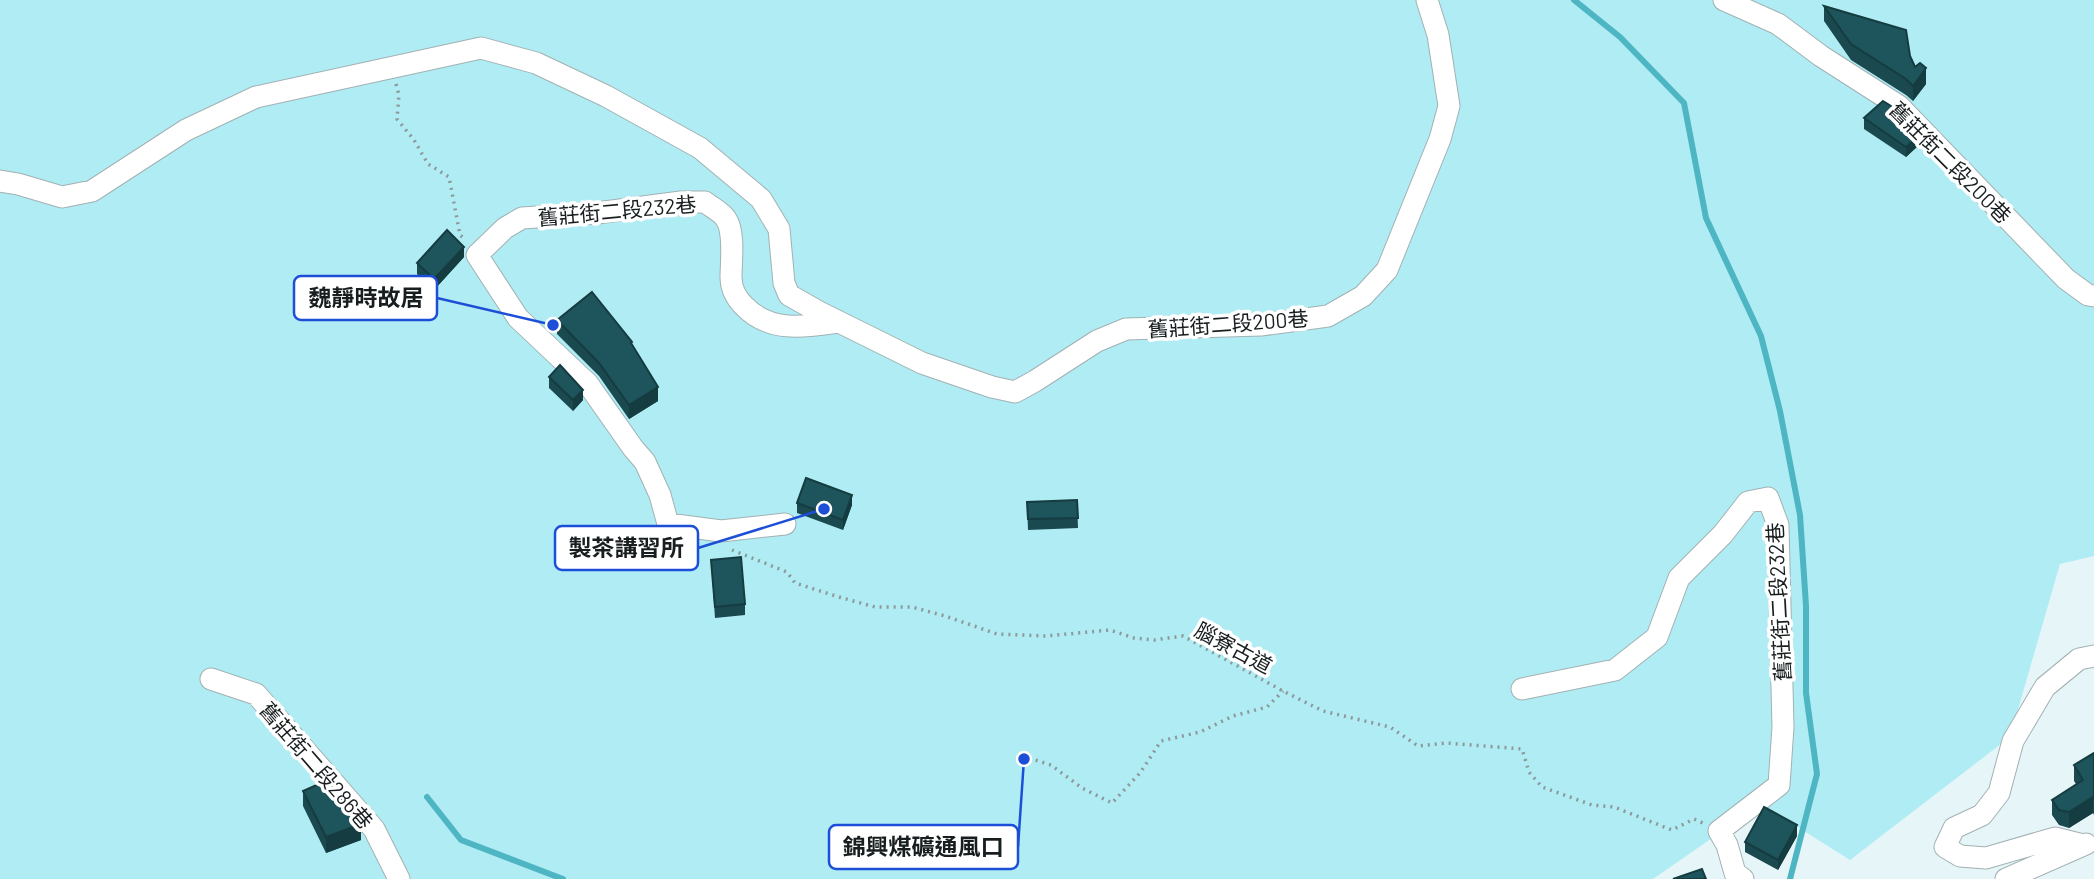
<svg xmlns="http://www.w3.org/2000/svg" width="2094" height="879" font-family="Barlow,'Noto Sans TC',sans-serif">
<style>
.green{fill:#b0ecf4}
.lines{fill:none;stroke-linecap:round;stroke-linejoin:round}
.stream{stroke:#4eb6c3;stroke-width:6}
.minor-casing{stroke:#a2b1b3;stroke-width:23}
.path{stroke:#8c9899;stroke-width:3.5;stroke-dasharray:2 5;stroke-linecap:butt}
.minor{stroke:#fff;stroke-width:21}
.wall{fill:#1a494f}
.shaded-wall{fill:#153c40}
.building{fill:#1e555c;stroke:#153c40;stroke-width:2}
.labels{text-anchor:middle;dominant-baseline:central;stroke-width:7;stroke-linejoin:round;paint-order:stroke}
.street-label{font-size:21px;fill:#181e1f;stroke:#fff}
.leader{fill:none;stroke:#1d4ed8;stroke-width:2.5}
.callout-dot{fill:#1d4ed8;stroke:#fff;stroke-width:2.5}
.callout{fill:#fff;stroke:#1d4ed8;stroke-width:2.5}
.callout-label{font-size:23px;text-anchor:middle;font-weight:bold;fill:#181e1f}
</style>
<rect width="100%" height="100%" fill="#e6f6f8"/>
<!-- green -->
<path class="green" d="M 0,0 L 2094,0 L 2094,556 L 2060,564 L 2010,737 L 1850,860 L 1761,804 L 1653,879 L 0,879 Z"/>
<g class="lines">
<!-- stream -->
<path class="stream" d="M 1574,0 L 1620,37 L 1684,103 L 1706,218 L 1761,336 L 1780,411 L 1800,515 L 1806,606 L 1806,693 L 1817,774 L 1790,879
M 427,797 L 461,840 L 563,879"/>
<defs>
<path id="minor" d="M 1724,0 L 1778,24 L 1821,56 L 1899,106 L 2066,279 L 2088,295 L 2094,296
M 0,181 L 18,184 L 62,197 L 92,191 L 186,130 L 256,97 L 481,48 L 536,63 L 606,96 L 700,148 L 761,199 L 779,229 L 784,283 L 789,295 L 819,312 L 922,363 L 992,387 L 1015,392 L 1035,381 L 1097,341 L 1126,329 L 1261,325 L 1328,316 L 1363,296 L 1387,270 L 1440,139 L 1449,106 L 1438,35 L 1427,0
M 785,524 L 721,531 L 668,524 L 660,495 L 645,462 L 633,448 L 588,384 L 518,318 L 477,255 L 505,228 L 522,218 L 597,213 L 681,202 L 705,202 C 711,207 722,212 726,219 C 735,232 731,262 731,277 C 731,288 736,298 744,306 C 770,333 805,327 839,322
M 211,679 L 256,694 L 374,829 L 399,879
M 1522,689 L 1615,670 L 1657,637 L 1679,578 L 1723,534 L 1748,502 L 1768,498 L 1778,525 L 1783,727 L 1779,785 L 1719,831 L 1727,845 L 1735,873 L 1743,879
M 2083,845 L 2055,838 L 1986,858 L 1960,856 L 1945,847 L 1954,828 L 1982,815 L 1999,793 L 2013,741 L 2045,687 L 2079,659 L 2094,656
M 2006,879 L 2086,844"/>
</defs>
<!-- minor casing -->
<use href="#minor" class="minor-casing"/>
<!-- path -->
<path class="path" d="M 396,84 L 399,95 L 397,119 L 414,140 L 428,164 L 449,177 L 460,235 L 466,240
M 732,550 L 787,572 L 795,583 L 839,597 L 875,607 L 912,607 L 945,616 L 997,634 L 1046,636 L 1110,630 L 1134,638 L 1154,640 L 1183,636 L 1283,691 L 1323,711 L 1390,727 L 1418,746 L 1446,743 L 1522,749 L 1529,772 L 1542,787 L 1592,805 L 1614,807 L 1672,830 L 1694,819 L 1703,823
M 1029,758 L 1051,765 L 1082,788 L 1112,803 L 1140,773 L 1161,741 L 1200,732 L 1233,716 L 1267,707 L 1283,691"/>
<!-- minor -->
<use href="#minor" class="minor"/>
</g>
<!-- wall -->
<path class="wall" d="M 1824,6 L 1910,56 L 1926,84 L 1913,101 L 1906,95 L 1851,60 L 1824,21 Z
M 1864,118 L 1919,145 L 1906,157 L 1864,129 Z
M 464,257 L 434,290 L 417,274 L 417,263 Z
M 557,320 L 632,346 L 658,401 L 629,419 L 599,376 L 557,334 Z
M 549,377 L 583,400 L 573,411 L 549,388 Z
M 1077,500 L 1078,528 L 1028,530 L 1027,502 Z
M 797,503 L 852,505 L 843,530 L 797,513 Z
M 711,560 L 745,604 L 745,615 L 715,618 Z
M 2094,753 L 2094,815 L 2093,813 L 2069,828 L 2059,825 L 2052,815 L 2052,800 L 2076,784 L 2074,781 L 2074,765 Z
M 303,791 L 361,840 L 326,853 L 303,806 Z
M 1797,836 L 1778,870 L 1745,852 L 1745,842 Z"/>
<!-- shaded-wall -->
<path class="shaded-wall" d="M 1926,68 L 1926,84 L 1913,101 L 1913,86 Z
M 1919,135 L 1919,145 L 1906,157 L 1906,147 Z
M 464,247 L 464,257 L 434,290 L 434,279 Z
M 658,387 L 658,401 L 629,419 L 629,405 Z
M 583,390 L 583,400 L 573,411 L 573,400 Z
M 852,495 L 852,505 L 843,530 L 843,520 Z
M 2093,797 L 2093,813 L 2069,828 L 2069,812 Z
M 361,824 L 361,840 L 326,853 L 326,837 Z
M 1797,825 L 1797,836 L 1778,870 L 1778,860 Z"/>
<!-- building -->
<path class="building" d="M 1824,6 L 1906,30 L 1910,56 L 1915,67 L 1920,63 L 1926,68 L 1913,86 L 1906,79 L 1851,44 Z
M 1883,101 L 1891,106 L 1919,135 L 1906,147 L 1864,118 Z
M 447,230 L 464,247 L 434,279 L 417,263 Z
M 592,292 L 632,342 L 631,343 L 658,387 L 629,405 L 599,363 L 557,320 Z
M 560,365 L 583,390 L 573,400 L 549,377 Z
M 806,478 L 852,495 L 843,520 L 797,503 Z
M 1077,500 L 1078,518 L 1028,519 L 1027,502 Z
M 741,557 L 745,604 L 715,607 L 711,560 Z
M 2094,753 L 2094,799 L 2093,797 L 2069,812 L 2059,810 L 2052,800 L 2083,780 L 2074,765 Z
M 328,780 L 351,807 L 361,824 L 326,837 L 303,791 Z
M 1764,807 L 1797,825 L 1778,860 L 1745,842 Z
M 1702,869 L 1706,879 L 1673,879 Z"/>
<g class="labels">
<!-- street labels -->
<g class="street-label">
<text transform="translate(1951 162) rotate(45)">舊莊街二段200巷</text>
<text transform="translate(617 210) rotate(-5)">舊莊街二段232巷</text>
<text transform="translate(1228 323) rotate(-4)">舊莊街二段200巷</text>
<text transform="translate(1778 602) rotate(-93)">舊莊街二段232巷</text>
<text transform="translate(1234 647) rotate(28)">腦寮古道</text>
<text transform="translate(317 765) rotate(49)">舊莊街二段286巷</text>
</g>
</g>
<!-- callouts -->
<path class="leader" d="M553 325L437 298M824 509L698 548M1024 759L1018 847"/>
<g class="callout-dot">
<circle cx="553" cy="325" r="7"/>
<circle cx="824" cy="509" r="7"/>
<circle cx="1024" cy="759" r="7"/>
</g>
<g class="callout">
<rect x="294" y="276" width="143" height="44" rx="7"/>
<rect x="555" y="526" width="143" height="44" rx="7"/>
<rect x="829" y="825" width="189" height="44" rx="7"/>
</g>
<g class="callout-label">
<text x="366" y="306">魏靜時故居</text>
<text x="626" y="556">製茶講習所</text>
<text x="923" y="855">錦興煤礦通風口</text>
</g>
</svg>
